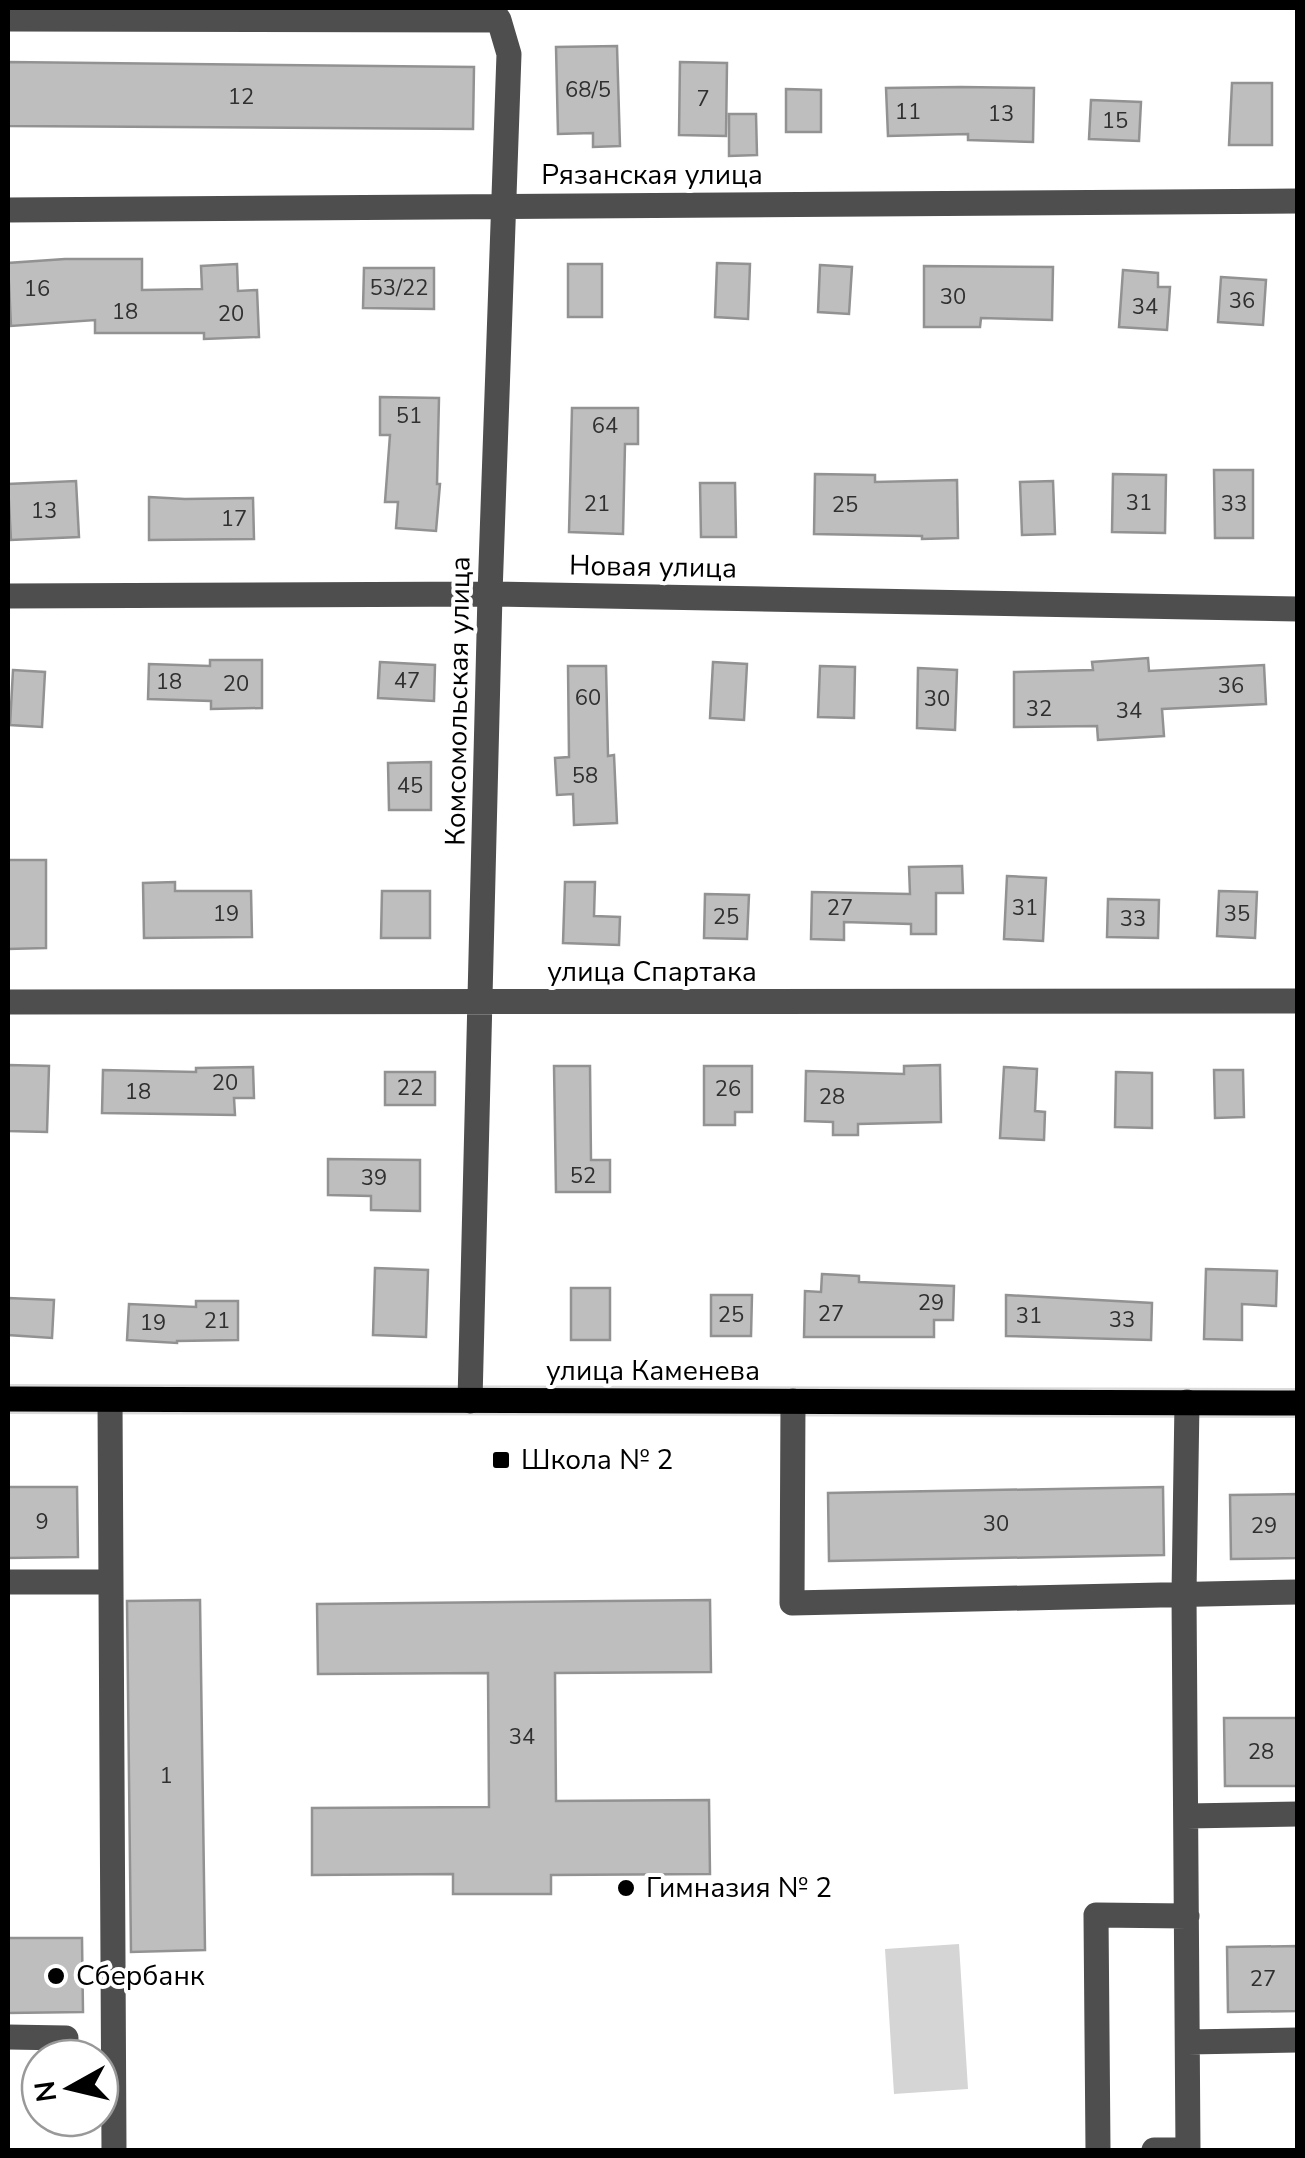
<svg xmlns="http://www.w3.org/2000/svg" width="1305" height="2158" font-family="'Nunito Sans',sans-serif">
<style>
.green{fill:#d5d5d5}
.building{fill:#bebebe;stroke:#929292;stroke-width:2.5}
.lines{fill:none;stroke-linecap:round;stroke-linejoin:round}
.major-casing{stroke:#dbdbdb;stroke-width:30}
.minor{stroke:#4e4e4e;stroke-width:25}
.major{stroke:#000;stroke-width:25}
.poi-dot{fill:#000;stroke:#fff;stroke-width:4}
.labels{text-anchor:middle;dominant-baseline:central;stroke-width:8;stroke-linejoin:round;paint-order:stroke}
.number-label{font-size:22px;fill:#303030}
.street-label{font-size:28px;fill:#000;stroke:#fff}
.poi-label{font-size:28px;fill:#000;stroke:#fff;text-anchor:start}
</style>
<rect width="100%" height="100%" fill="#fff"/>
<!-- green -->
<path class="green" d="M 959,1944 L 968,2089 L 894,2094 L 885,1949 Z"/>
<!-- building -->
<path class="building" d="M 617,46 L 620,146 L 593,147 L 593,133 L 558,134 L 556,47 Z
M 8,62 L 474,67 L 473,129 L 8,126 Z
M 680,62 L 727,63 L 726,136 L 679,135 Z
M 1232,83 L 1272,83 L 1272,145 L 1229,145 Z
M 961,87 L 1034,88 L 1033,142 L 968,140 L 968,134 L 888,136 L 886,88 Z
M 786,89 L 821,90 L 821,132 L 786,132 Z
M 1091,100 L 1141,102 L 1139,141 L 1089,139 Z
M 729,114 L 756,114 L 757,155 L 729,156 Z
M 65,259 L 142,259 L 142,290 L 202,289 L 201,266 L 237,264 L 238,291 L 257,290 L 259,337 L 204,339 L 204,333 L 95,333 L 95,320 L 11,326 L 8,263 Z
M 717,263 L 750,264 L 748,319 L 715,317 Z
M 568,264 L 602,264 L 602,317 L 568,317 Z
M 820,265 L 852,267 L 849,314 L 818,312 Z
M 924,266 L 1053,267 L 1052,320 L 981,318 L 980,327 L 924,327 Z
M 364,268 L 434,268 L 434,309 L 363,308 Z
M 1123,270 L 1158,273 L 1158,287 L 1170,287 L 1167,330 L 1119,327 Z
M 1221,277 L 1266,280 L 1263,325 L 1218,322 Z
M 380,397 L 439,398 L 437,484 L 440,484 L 436,531 L 396,528 L 398,502 L 385,502 L 390,435 L 380,435 Z
M 572,408 L 638,408 L 638,444 L 625,444 L 623,534 L 569,532 Z
M 1214,470 L 1253,470 L 1253,538 L 1215,538 Z
M 815,474 L 875,475 L 875,482 L 957,480 L 958,538 L 922,539 L 922,536 L 814,534 Z
M 1113,474 L 1166,475 L 1165,533 L 1112,532 Z
M 76,481 L 79,537 L 11,540 L 8,484 Z
M 1053,481 L 1055,534 L 1022,535 L 1020,482 Z
M 700,483 L 735,483 L 736,537 L 701,537 Z
M 149,497 L 185,499 L 253,498 L 254,539 L 149,540 Z
M 1148,658 L 1149,671 L 1264,665 L 1266,704 L 1162,709 L 1164,736 L 1098,740 L 1097,726 L 1014,727 L 1014,672 L 1093,670 L 1092,662 Z
M 210,660 L 262,660 L 262,708 L 211,709 L 211,701 L 148,699 L 149,664 L 210,666 Z
M 380,662 L 435,665 L 434,701 L 378,698 Z
M 713,662 L 747,664 L 744,720 L 710,718 Z
M 568,666 L 606,666 L 608,756 L 614,755 L 617,823 L 574,825 L 573,794 L 557,795 L 555,758 L 569,757 Z
M 820,666 L 855,667 L 854,718 L 818,717 Z
M 918,668 L 957,670 L 955,730 L 917,728 Z
M 13,670 L 45,672 L 42,727 L 10,725 Z
M 431,762 L 431,810 L 389,810 L 388,763 Z
M 8,860 L 46,860 L 46,948 L 8,949 Z
M 962,866 L 963,893 L 936,893 L 936,934 L 911,934 L 911,924 L 844,922 L 844,940 L 811,939 L 812,892 L 910,894 L 909,867 Z
M 1007,876 L 1046,878 L 1043,941 L 1004,939 Z
M 175,882 L 175,891 L 251,891 L 252,937 L 144,938 L 143,883 Z
M 565,882 L 595,882 L 594,916 L 620,917 L 619,945 L 563,943 Z
M 382,891 L 430,891 L 430,938 L 381,938 Z
M 1219,891 L 1257,892 L 1255,938 L 1217,936 Z
M 705,894 L 749,895 L 747,939 L 704,938 Z
M 1108,899 L 1159,900 L 1158,938 L 1107,937 Z
M 8,1065 L 49,1066 L 47,1132 L 8,1131 Z
M 940,1065 L 941,1122 L 858,1124 L 858,1135 L 833,1135 L 833,1122 L 805,1121 L 806,1071 L 904,1074 L 904,1066 Z
M 554,1066 L 590,1066 L 591,1160 L 610,1160 L 610,1192 L 556,1192 Z
M 704,1066 L 752,1066 L 752,1112 L 735,1112 L 735,1125 L 704,1125 Z
M 253,1067 L 254,1098 L 234,1098 L 235,1115 L 102,1113 L 103,1070 L 196,1072 L 196,1068 Z
M 1004,1067 L 1037,1069 L 1035,1111 L 1045,1112 L 1044,1140 L 1000,1138 Z
M 1214,1070 L 1243,1070 L 1244,1117 L 1215,1118 Z
M 385,1072 L 435,1072 L 435,1105 L 385,1105 Z
M 1116,1072 L 1152,1073 L 1152,1128 L 1115,1127 Z
M 328,1159 L 420,1160 L 420,1211 L 371,1210 L 371,1196 L 328,1195 Z
M 375,1268 L 428,1270 L 426,1337 L 373,1335 Z
M 1206,1269 L 1277,1271 L 1276,1306 L 1242,1304 L 1242,1340 L 1204,1339 Z
M 822,1274 L 859,1276 L 859,1282 L 954,1286 L 953,1320 L 934,1320 L 934,1337 L 804,1337 L 805,1291 L 821,1292 Z
M 571,1288 L 610,1288 L 610,1340 L 571,1340 Z
M 711,1295 L 752,1295 L 751,1336 L 711,1336 Z
M 1006,1295 L 1152,1303 L 1151,1340 L 1006,1336 Z
M 8,1298 L 54,1300 L 52,1338 L 8,1335 Z
M 196,1301 L 238,1301 L 238,1340 L 177,1341 L 177,1343 L 127,1340 L 129,1304 L 196,1307 Z
M 8,1487 L 77,1487 L 78,1557 L 8,1558 Z
M 1163,1487 L 1164,1555 L 829,1561 L 828,1493 Z
M 1298,1494 L 1298,1558 L 1231,1559 L 1230,1495 Z
M 200,1600 L 205,1950 L 131,1952 L 127,1601 Z
M 710,1600 L 711,1672 L 555,1673 L 556,1801 L 709,1800 L 710,1874 L 551,1875 L 551,1894 L 453,1894 L 453,1874 L 312,1875 L 312,1808 L 489,1807 L 488,1673 L 318,1674 L 317,1604 Z
M 1224,1718 L 1298,1718 L 1298,1786 L 1225,1786 Z
M 8,1938 L 82,1938 L 83,2012 L 8,2013 Z
M 1298,1946 L 1298,2011 L 1228,2012 L 1227,1947 Z"/>
<g class="lines">
<defs>
<path id="major" d="M 8,1399 L 1298,1403"/>
</defs>
<!-- major casing -->
<use href="#major" class="major-casing"/>
<!-- minor -->
<path class="minor" d="M 8,19 L 499,20
M 8,210 L 1298,201
M 8,596 L 490,594 L 1298,609
M 8,1002 L 1298,1001
M 110,1400 L 114,2150
M 470,1401 L 490,594 L 509,54 L 499,20 L 491,8
M 793,1401 L 792,1603 L 1298,1592
M 1187,1402 L 1184,1594 L 1188,2150
M 8,1582 L 111,1582
M 1187,1816 L 1298,1814
M 8,2037 L 66,2038
M 1188,2042 L 1298,2040
M 1098,2150 L 1096,1915 L 1187,1916
M 1154,2150 L 1188,2150"/>
<!-- major -->
<use href="#major" class="major"/>
</g>
<!-- markers -->
<g class="poi-dot">
<rect x="491" y="1450" width="20" height="20" rx="5"/>
<circle cx="626" cy="1888" r="10"/>
<circle cx="56" cy="1976" r="10"/>
</g>
<g class="labels">
<!-- number labels -->
<g class="number-label">
<text x="588" y="90">68/5</text>
<text x="241" y="97">12</text>
<text x="703" y="99">7</text>
<text x="908" y="112">11</text>
<text x="1001" y="114">13</text>
<text x="1115" y="121">15</text>
<text x="399" y="288">53/22</text>
<text x="37" y="289">16</text>
<text x="953" y="297">30</text>
<text x="1242" y="301">36</text>
<text x="1145" y="307">34</text>
<text x="125" y="312">18</text>
<text x="231" y="314">20</text>
<text x="409" y="416">51</text>
<text x="605" y="426">64</text>
<text x="1139" y="503">31</text>
<text x="597" y="504">21</text>
<text x="1234" y="504">33</text>
<text x="845" y="505">25</text>
<text x="44" y="511">13</text>
<text x="234" y="519">17</text>
<text x="407" y="681">47</text>
<text x="169" y="682">18</text>
<text x="236" y="684">20</text>
<text x="1231" y="686">36</text>
<text x="588" y="698">60</text>
<text x="937" y="699">30</text>
<text x="1039" y="709">32</text>
<text x="1129" y="711">34</text>
<text x="585" y="776">58</text>
<text x="410" y="786">45</text>
<text x="840" y="908">27</text>
<text x="1025" y="908">31</text>
<text x="226" y="914">19</text>
<text x="1237" y="914">35</text>
<text x="726" y="917">25</text>
<text x="1133" y="919">33</text>
<text x="225" y="1083">20</text>
<text x="410" y="1088">22</text>
<text x="728" y="1089">26</text>
<text x="138" y="1092">18</text>
<text x="832" y="1097">28</text>
<text x="583" y="1176">52</text>
<text x="374" y="1178">39</text>
<text x="931" y="1303">29</text>
<text x="831" y="1314">27</text>
<text x="731" y="1315">25</text>
<text x="1029" y="1316">31</text>
<text x="1122" y="1320">33</text>
<text x="217" y="1321">21</text>
<text x="153" y="1323">19</text>
<text x="42" y="1522">9</text>
<text x="996" y="1524">30</text>
<text x="1264" y="1526">29</text>
<text x="522" y="1737">34</text>
<text x="1261" y="1752">28</text>
<text x="166" y="1776">1</text>
<text x="1263" y="1979">27</text>
</g>
<!-- street labels -->
<g class="street-label">
<text x="652" y="175">Рязанская улица</text>
<text transform="translate(653 567) rotate(1)">Новая улица</text>
<text transform="translate(458 701) rotate(-89)">Комсомольская улица</text>
<text x="652" y="972">улица Спартака</text>
<text x="653" y="1371">улица Каменева</text>
</g>
<!-- poi labels -->
<g class="poi-label">
<text x="521" y="1460">Школа № 2</text>
<text x="646" y="1888">Гимназия № 2</text>
<text x="76" y="1976">Сбербанк</text>
</g>
</g>
<!-- border -->
<rect width="1305" height="2158" fill="none" stroke="#000000" stroke-width="20"/>
<!-- north arrow -->
<g transform="translate(70 2088) rotate(262)"><circle r="48" fill="#ffffff" stroke="#999999" stroke-width="2.5"/>
<path d="M0-8L18 38L0 25L-18 38Z" fill="#000000"/>
<text y="-15" font-size="28" font-weight="bold" text-anchor="middle" fill="#000000">N</text>
</g>
</svg>
